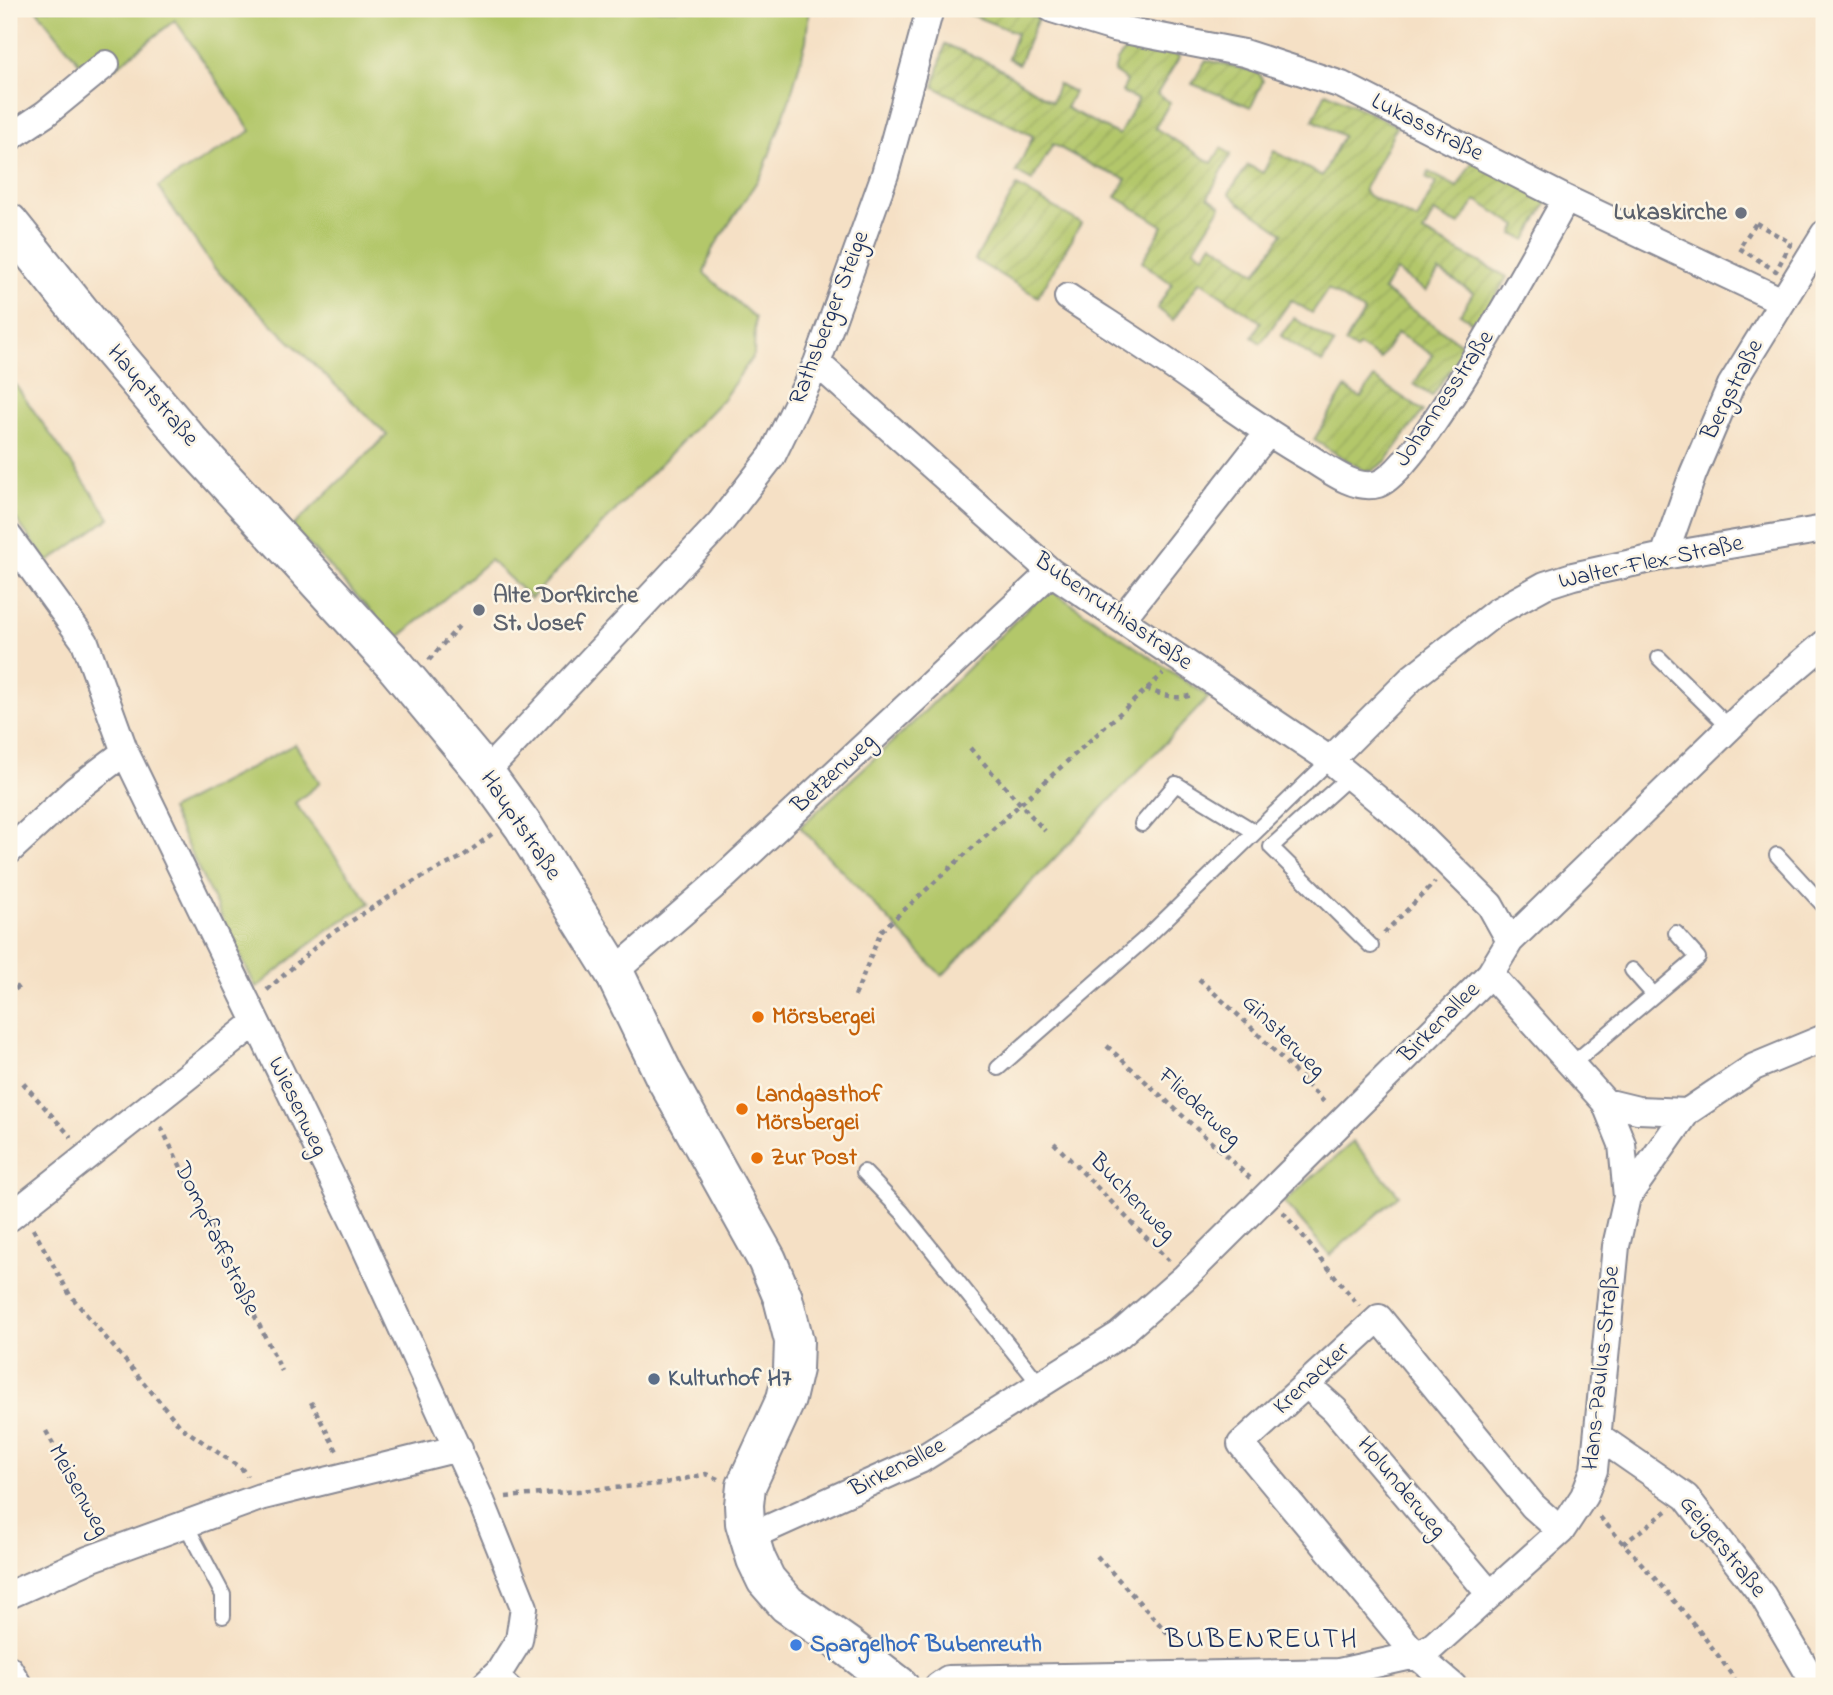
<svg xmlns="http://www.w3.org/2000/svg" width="1833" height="1695" font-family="'Indie Flower',sans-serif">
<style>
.grass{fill:#b3c76b;stroke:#677b64;stroke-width:2}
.garden{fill:url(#garden-furrows);stroke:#677b64;stroke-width:2}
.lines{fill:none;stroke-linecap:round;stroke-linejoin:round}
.lane-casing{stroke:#888892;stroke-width:18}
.street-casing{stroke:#888892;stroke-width:30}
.secondary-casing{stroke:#888892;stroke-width:42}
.path{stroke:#888892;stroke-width:4.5;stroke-dasharray:5 5;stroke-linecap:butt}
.lane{stroke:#fff;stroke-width:14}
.street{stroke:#fff;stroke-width:26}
.secondary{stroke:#fff;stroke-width:38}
.worship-dot{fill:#6b7280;stroke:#fcf5e5;stroke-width:2.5}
.food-dot{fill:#e8710a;stroke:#fcf5e5;stroke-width:2.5}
.service-dot{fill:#5c6f8a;stroke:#fcf5e5;stroke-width:2.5}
.shop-dot{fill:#3f7fe0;stroke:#fcf5e5;stroke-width:2.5}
.labels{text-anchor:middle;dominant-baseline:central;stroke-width:5;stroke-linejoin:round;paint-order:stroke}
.street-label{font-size:24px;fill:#1b2f5e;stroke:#fcf5e5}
.worship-label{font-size:24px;font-weight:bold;fill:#5b616d;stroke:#fcf5e5;text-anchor:end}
.food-label{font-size:24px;font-weight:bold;fill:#c56008;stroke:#fcf5e5;text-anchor:start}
.service-label{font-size:24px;font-weight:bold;fill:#4e5e75;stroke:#fcf5e5;text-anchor:start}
.shop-label{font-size:24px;font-weight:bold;fill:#366cbe;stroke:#fcf5e5;text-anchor:start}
.quarter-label{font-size:28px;letter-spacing:2px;fill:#1b2f5e;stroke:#fcf5e5}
</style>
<defs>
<pattern id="garden-furrows" width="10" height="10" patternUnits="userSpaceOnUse" patternTransform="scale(1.75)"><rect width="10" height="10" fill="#b3c76b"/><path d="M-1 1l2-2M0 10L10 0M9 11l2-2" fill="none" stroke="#99ab5f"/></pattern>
</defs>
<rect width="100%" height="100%" fill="#fcf5e5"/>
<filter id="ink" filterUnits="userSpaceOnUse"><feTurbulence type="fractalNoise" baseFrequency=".0143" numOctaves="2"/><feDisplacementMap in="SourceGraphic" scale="14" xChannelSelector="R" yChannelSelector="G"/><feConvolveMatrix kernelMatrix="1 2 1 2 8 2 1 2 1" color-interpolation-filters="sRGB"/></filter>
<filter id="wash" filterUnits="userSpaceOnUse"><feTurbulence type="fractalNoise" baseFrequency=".00686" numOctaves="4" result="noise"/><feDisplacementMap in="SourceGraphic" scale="28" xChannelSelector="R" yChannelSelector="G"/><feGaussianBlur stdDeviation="1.57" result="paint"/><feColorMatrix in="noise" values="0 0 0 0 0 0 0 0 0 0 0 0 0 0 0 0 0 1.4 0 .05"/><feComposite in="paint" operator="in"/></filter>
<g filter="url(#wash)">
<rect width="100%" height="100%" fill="#f5e0c5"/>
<!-- grass -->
<path class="grass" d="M 36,9 L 809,9 L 806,41 L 790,98 L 763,172 L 712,250 L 704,273 L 755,318 L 754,355 L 723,399 L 531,598 L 490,560 L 397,639 L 292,527 L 387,435 L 214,268 L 158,187 L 251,131 L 175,20 L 115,68 L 101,50 L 81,65 Z
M 9,376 L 110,518 L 48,562 L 9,510 Z
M 1048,588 L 1209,697 L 942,976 L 800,827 L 917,719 Z
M 295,744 L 320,783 L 295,803 L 370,903 L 326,931 L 256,988 L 170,810 Z
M 1353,1142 L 1399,1195 L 1330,1255 L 1284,1202 Z"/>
<!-- garden -->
<path class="garden" d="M 956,9 L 1017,9 L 1038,18 L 1019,64 L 1008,58 L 1017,33 Z
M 945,44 L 994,65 L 1052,102 L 1058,84 L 1074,92 L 1066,108 L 1119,135 L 1138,100 L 1122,92 L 1127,81 L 1114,72 L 1117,61 L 1129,45 L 1180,56 L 1157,94 L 1170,102 L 1155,128 L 1212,163 L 1221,148 L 1231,154 L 1208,197 L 1221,206 L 1194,249 L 1204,255 L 1212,243 L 1256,273 L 1283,233 L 1239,203 L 1229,193 L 1248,165 L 1263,173 L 1274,151 L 1322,176 L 1343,136 L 1313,120 L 1326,92 L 1397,126 L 1364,190 L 1369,196 L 1417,220 L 1436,183 L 1426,178 L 1429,172 L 1457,187 L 1474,159 L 1549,199 L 1526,240 L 1513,234 L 1517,226 L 1476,200 L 1459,225 L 1434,212 L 1423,232 L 1507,277 L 1478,326 L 1460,314 L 1473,293 L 1439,271 L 1426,291 L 1396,271 L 1383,290 L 1466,347 L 1432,396 L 1414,384 L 1433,355 L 1397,333 L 1380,359 L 1359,346 L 1356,350 L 1345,343 L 1364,312 L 1328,289 L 1312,313 L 1291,300 L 1261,343 L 1252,337 L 1261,322 L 1200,281 L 1173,320 L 1157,308 L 1172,284 L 1142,262 L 1163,226 L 1116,197 L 1126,179 L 1095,167 L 1053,144 L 1032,181 L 1016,172 L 1033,136 L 934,87 Z
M 1206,60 L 1258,72 L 1263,81 L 1251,107 L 1192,84 Z
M 1017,186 L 1081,223 L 1038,297 L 975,260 Z
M 1294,318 L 1334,344 L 1322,363 L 1281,336 Z
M 1374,378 L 1423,411 L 1386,461 L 1372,471 L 1365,471 L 1314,440 L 1345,388 L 1361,398 Z"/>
</g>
<g filter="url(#ink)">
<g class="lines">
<defs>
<path id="lane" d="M 1659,658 L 1729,727
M 1350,776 L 1271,847 L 1371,946
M 1142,824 L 1176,784 L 1255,832
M 1777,855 L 1824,906
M 1632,970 L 1654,995
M 1571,1065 L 1698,958 L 1676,933
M 998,1068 L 1148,936 L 1330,760
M 864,1172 L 902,1212 L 1041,1386
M 186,1525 L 223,1595 L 223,1616
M 499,1672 L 514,1686"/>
<path id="street" d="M 1052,9 L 1114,28 L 1244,53 L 1342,85 L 1566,199 L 1782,301
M 9,138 L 45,114 L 106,64
M 1068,297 C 1112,326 1157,354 1200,385 C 1236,411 1272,436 1310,458 C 1322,466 1334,474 1347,480 C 1356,484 1368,487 1378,484 C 1419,470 1539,247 1566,199
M 817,363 L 1051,572 L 1330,760 L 1409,825 L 1490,905 L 1510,941
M 9,537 L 85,642 L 125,752 L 355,1225 L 482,1503 L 524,1607 L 519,1640 L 499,1672 L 484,1686
M 1664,556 L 1693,474 L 1731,385 L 1824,234
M 1122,619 L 1268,433
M 1330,760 L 1413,677 L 1496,612 L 1545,585 L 1573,576 L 1664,556 L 1824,529
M 485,773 L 720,523 L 772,456 L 817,363 L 885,174 L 930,9
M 9,851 L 75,790 L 125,752
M 614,972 L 725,876 L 1051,572
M 1605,1102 L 1638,1110 L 1687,1112
M 1627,1197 L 1687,1112 L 1754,1067 L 1824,1038
M 9,1218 L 256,1022
M 1307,1385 L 1335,1410 L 1490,1594
M 1598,1436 L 1686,1497 L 1763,1596 L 1816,1686
M 749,1537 L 920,1460 L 1119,1335 L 1185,1277 L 1490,974 L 1510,941 L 1758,700 L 1824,644
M 9,1595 L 90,1559 L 260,1497 L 459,1448
M 9,1669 L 19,1686
M 938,1686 L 948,1679 L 1339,1672 L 1416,1655 L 1432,1647 L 1561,1531 L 1584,1496 L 1594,1470 L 1616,1246 L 1627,1197 L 1622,1144 L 1605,1102 L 1490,974
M 1453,1686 L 1416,1655 L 1241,1444 L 1379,1318 L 1533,1506 L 1561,1531"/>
<path id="secondary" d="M 9,223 L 89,323 L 189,441 L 394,664 L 485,773 L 524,827 L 614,972 L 664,1075 L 767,1260 L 783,1298 L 794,1341 L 793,1369 L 786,1399 L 746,1486 L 744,1505 L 745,1523 L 756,1559 L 766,1580 L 787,1604 L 847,1646 L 899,1686"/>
</defs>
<!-- lane casing -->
<use href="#lane" class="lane-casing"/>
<!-- street casing -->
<use href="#street" class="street-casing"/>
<!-- secondary casing -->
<use href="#secondary" class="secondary-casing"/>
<!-- path -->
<path class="path" d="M 1756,223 L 1791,243 L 1776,271 L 1739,248 Z
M 429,660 L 459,626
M 1146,689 C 1160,694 1177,701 1191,695
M 970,748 L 1045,831
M 1384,933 L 1435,882
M 9,978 L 19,991
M 1199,979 L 1250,1026 L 1327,1105
M 267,990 L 329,935 L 416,880 L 462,857 L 492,834
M 855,996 L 881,931 L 1163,674
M 1107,1046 L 1250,1178
M 23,1083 L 71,1137
M 161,1127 L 282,1371
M 1054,1143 L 1169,1261
M 1283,1212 L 1359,1306
M 33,1229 L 70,1295 L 181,1427 L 242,1469 L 247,1476
M 9,1387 L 10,1389
M 311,1402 L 339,1455
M 46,1431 L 101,1531
M 506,1497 L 661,1484 L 706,1474 L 718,1479
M 1600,1517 C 1648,1572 1700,1625 1739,1686
M 1623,1544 L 1667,1511
M 1097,1556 L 1184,1651"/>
<!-- lane -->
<use href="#lane" class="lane"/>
<!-- street -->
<use href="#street" class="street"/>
<!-- secondary -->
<use href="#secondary" class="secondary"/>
</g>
</g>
<!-- markers -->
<g class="worship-dot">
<circle cx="1741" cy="213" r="7"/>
<circle cx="479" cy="610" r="7"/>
</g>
<g class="food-dot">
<circle cx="758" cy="1017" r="7"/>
<circle cx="742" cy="1109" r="7"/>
<circle cx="757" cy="1158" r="7"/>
</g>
<circle class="service-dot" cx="654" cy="1379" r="7"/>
<circle class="shop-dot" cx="796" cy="1645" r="7"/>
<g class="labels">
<!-- street labels -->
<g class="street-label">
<text transform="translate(1427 128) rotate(27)">Lukasstraße</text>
<text transform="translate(830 318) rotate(-69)">Rathsberger Steige</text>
<text transform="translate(1733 390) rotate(-63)">Bergstraße</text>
<text transform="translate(152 396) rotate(49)">Hauptstraße</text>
<text transform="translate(1445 399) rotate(-56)">Johannesstraße</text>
<text transform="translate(1651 563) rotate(-12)">Walter-Flex-Straße</text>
<text transform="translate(1113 612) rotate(35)">Bubenruthiastraße</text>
<text transform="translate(834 774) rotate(-43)">Betzenweg</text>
<text transform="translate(520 826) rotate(56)">Hauptstraße</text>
<text transform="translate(1440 1023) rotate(-45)">Birkenallee</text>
<text transform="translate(1283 1037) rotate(45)">Ginsterweg</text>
<text transform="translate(297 1107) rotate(64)">Wiesenweg</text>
<text transform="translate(1199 1108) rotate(43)">Fliederweg</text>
<text transform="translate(1132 1198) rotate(46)">Buchenweg</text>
<text transform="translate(216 1239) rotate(64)">Dompfaffstraße</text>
<text transform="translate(1602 1368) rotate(-84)">Hans-Paulus-Straße</text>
<text transform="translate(1312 1379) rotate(-43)">Krenacker</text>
<text transform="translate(898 1468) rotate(-27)">Birkenallee</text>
<text transform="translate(1401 1488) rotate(50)">Holunderweg</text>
<text transform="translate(78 1491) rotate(61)">Meisenweg</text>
<text transform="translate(1722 1547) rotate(51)">Geigerstraße</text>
</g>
<!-- worship labels -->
<g class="worship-label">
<text x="1727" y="213">Lukaskirche</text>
<text x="493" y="596" text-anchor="start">Alte Dorfkirche<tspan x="493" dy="28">St. Josef</tspan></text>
</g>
<!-- food labels -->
<g class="food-label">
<text x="772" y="1017">Mörsbergei</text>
<text x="756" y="1095">Landgasthof<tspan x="756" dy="28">Mörsbergei</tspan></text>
<text x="771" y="1158">Zur Post</text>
</g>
<!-- service labels -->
<g class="service-label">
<text x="668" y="1379">Kulturhof H7</text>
</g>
<!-- shop labels -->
<g class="shop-label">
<text x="810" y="1645">Spargelhof Bubenreuth</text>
</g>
<!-- quarter labels -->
<g class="quarter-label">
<text x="1262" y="1640">BUBENREUTH</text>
</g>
</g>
<!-- margin -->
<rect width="1833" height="1695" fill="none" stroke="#fcf5e5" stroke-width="35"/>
</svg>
